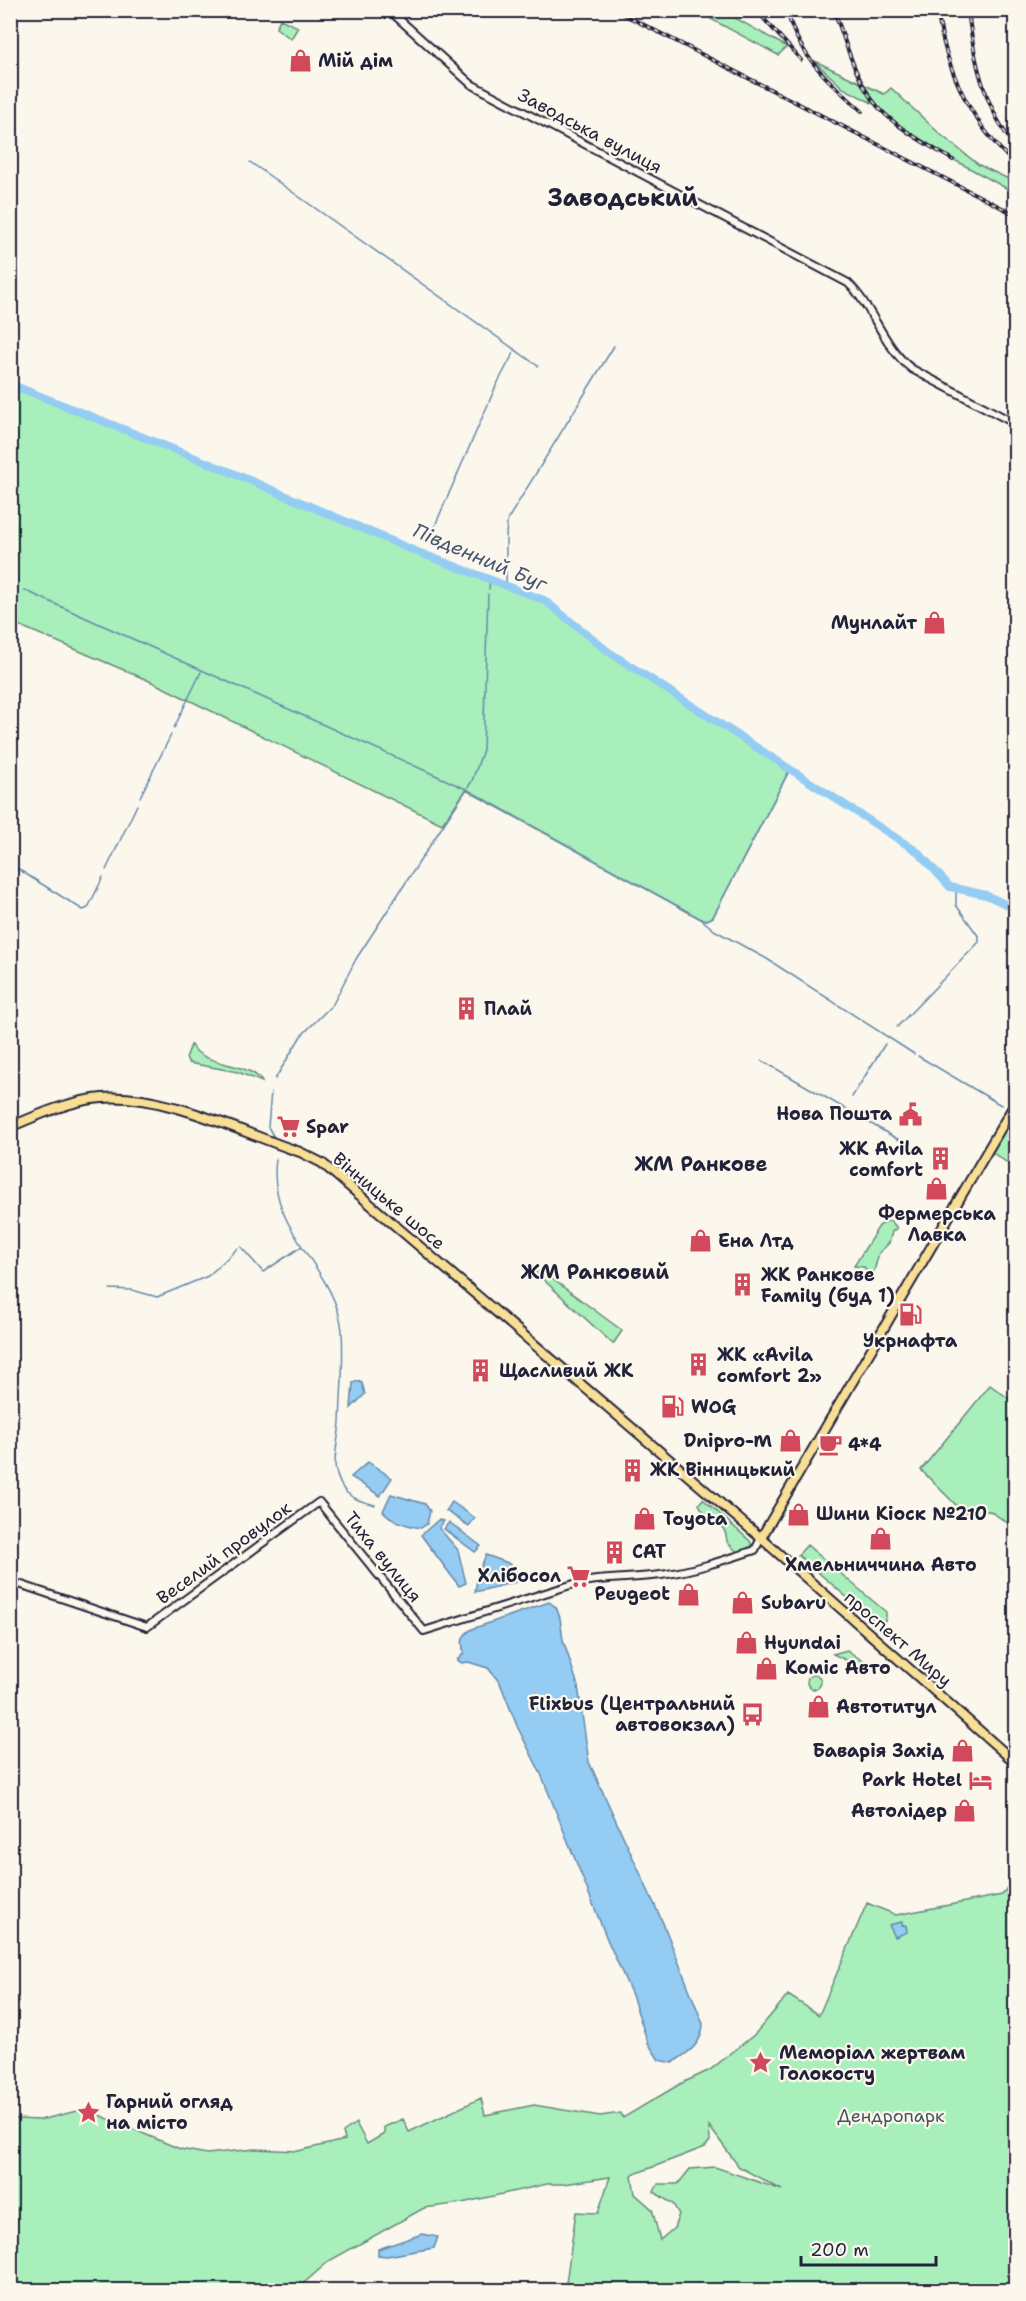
<svg xmlns="http://www.w3.org/2000/svg" width="1026" height="2301" font-family="'Shantell Sans',sans-serif">
<style>
.green{fill:#a8efbb;stroke:#65887b;stroke-width:1.5;fill-rule:evenodd}
.water{fill:#94ccf3;stroke:#6688a9;stroke-width:1.5}
.lines{fill:none;stroke-linecap:round;stroke-linejoin:round}
.stream{stroke:#6688a9;stroke-width:1.5}
.river{stroke:#94ccf3;stroke-width:8}
.minor-casing{stroke:#22223b;stroke-width:10}
.major-casing{stroke:#22223b;stroke-width:12}
.minor{stroke:#fbf7ec;stroke-width:6}
.major{stroke:#f9df96;stroke-width:8}
.rail-casing{stroke:#22223b;stroke-width:4}
.rail{stroke:#fbf7ec;stroke-width:1.5;stroke-dasharray:4.5;stroke-linecap:butt}
.labels{text-anchor:middle;dominant-baseline:central;stroke-width:4.5;stroke-linejoin:round;paint-order:stroke}
.poi-label{font-size:18px;font-weight:bold;fill:#22223b;stroke:#fbf7ec;text-anchor:start}
.street-label{font-size:18px;fill:#22223b;stroke:#fbf7ec}
.park-label{font-size:18px;fill:#44555b;stroke:#fbf7ec}
.water-label{font-size:20px;font-style:italic;fill:#445572;stroke:#fbf7ec}
.neighbourhood-label{font-size:20px;font-weight:bold;fill:#22223b;stroke:#fbf7ec}
.district-label{font-size:24px;font-weight:bold;fill:#22223b;stroke:#fbf7ec}
</style>
<rect width="100%" height="100%" fill="#fbf7ec"/>
<filter id="ink" filterUnits="userSpaceOnUse"><feTurbulence type="fractalNoise" baseFrequency=".0167" numOctaves="2"/><feDisplacementMap in="SourceGraphic" scale="12" xChannelSelector="R" yChannelSelector="G"/><feConvolveMatrix kernelMatrix="1 2 1 2 8 2 1 2 1" color-interpolation-filters="sRGB"/></filter>
<g filter="url(#ink)">
<!-- green -->
<path class="green" d="M 696,11 L 723,11 L 787,47 L 778,55 Z
M 280,19 L 298,27 L 291,39 L 276,28 Z
M 813,60 L 884,94 L 891,88 L 940,134 L 979,165 L 1015,182 L 1015,193 L 936,150 L 892,120 L 878,106 L 843,88 Z
M 10,384 L 228,471 L 415,551 L 544,600 L 609,652 L 790,769 L 713,917 L 707,920 L 701,919 L 466,790 L 442,824 L 152,682 L 11,622 Z
M 191,1045 C 203,1067 252,1062 262,1082 L 238,1072 L 189,1063 L 186,1058 Z
M 1015,1107 L 1015,1168 L 990,1151 Z
M 887,1221 L 891,1221 L 897,1228 L 892,1232 L 889,1243 L 879,1253 L 873,1275 L 869,1275 L 864,1267 L 854,1266 L 879,1226 Z
M 535,1266 L 620,1329 L 622,1331 L 613,1344 L 535,1272 Z
M 990,1385 L 1015,1403 L 1015,1528 L 990,1511 L 963,1512 L 921,1470 Z
M 703,1499 L 750,1541 L 753,1548 L 738,1553 L 727,1542 C 725,1516 707,1524 699,1504 Z
M 807,1545 L 886,1612 L 886,1619 L 880,1626 L 798,1555 Z
M 847,1650 L 867,1664 L 866,1670 L 833,1654 Z
M807 1682a7 7 0 1 1 14 0a7 7 0 1 1-14 0Z
M 1015,1876 L 1015,2290 L 565,2290 L 576,2212 L 598,2213 L 610,2177 L 564,2184 L 547,2184 L 462,2203 L 424,2208 L 329,2261 L 296,2290 L 11,2290 L 10,2114 L 17,2119 L 40,2120 L 85,2109 L 180,2149 L 207,2154 L 255,2149 L 298,2151 L 345,2140 L 343,2132 L 356,2123 L 367,2144 L 384,2134 L 384,2127 L 403,2119 L 409,2132 L 481,2098 L 485,2115 L 534,2105 L 600,2116 L 621,2113 L 623,2118 L 680,2084 L 710,2070 L 755,2034 L 788,1995 L 819,2015 L 867,1903 L 896,1915 L 1002,1895 ZM 709,2126 L 739,2167 L 782,2190 L 715,2167 L 690,2169 L 678,2184 L 658,2184 L 654,2192 L 673,2204 L 679,2214 L 674,2228 L 660,2240 L 652,2209 L 635,2194 L 632,2175 L 705,2147 L 710,2141 Z"/>
<!-- water -->
<path class="water" d="M 358,1381 L 362,1383 L 365,1394 L 351,1408 L 353,1383 Z
M 368,1462 L 392,1478 L 380,1496 L 351,1477 Z
M 391,1494 L 425,1504 L 430,1511 L 427,1524 L 421,1528 C 408,1526 392,1521 383,1511 Z
M 452,1502 L 475,1518 L 469,1526 L 446,1511 Z
M 438,1520 L 444,1521 L 439,1528 L 458,1550 L 466,1583 L 459,1586 L 421,1535 Z
M 449,1522 L 481,1546 L 475,1552 L 444,1529 Z
M 486,1555 L 508,1563 L 520,1575 L 520,1581 L 475,1592 L 478,1573 Z
M 549,1602 L 556,1607 L 560,1618 L 563,1640 L 578,1686 L 589,1762 L 663,1923 L 703,2024 C 702,2045 689,2052 672,2063 L 659,2060 L 648,2043 L 632,1995 L 607,1939 L 541,1774 L 517,1726 L 500,1683 L 488,1668 L 468,1662 L 462,1663 L 457,1660 L 464,1653 C 461,1642 461,1636 472,1629 Z
M 902,1922 L 902,1926 L 906,1925 L 907,1932 L 895,1937 L 889,1925 Z
M 422,2234 L 438,2237 L 434,2248 L 387,2256 L 378,2255 L 378,2249 Z"/>
<g class="lines">
<!-- stream -->
<path class="stream" d="M 250,162 L 538,366
M 430,537 L 496,386 L 514,352
M 10,584 L 17,587
M 506,585 C 507,569 504,530 508,519 L 614,346
M 489,589 L 490,579
M 24,590 L 466,789 L 701,919 L 714,930 L 767,959 L 914,1054
M 174,728 L 201,672
M 140,797 L 171,735
M 10,864 L 83,910 L 88,908 L 103,877
M 106,870 L 137,805
M 702,919 L 707,920 L 713,917 L 790,769
M 897,1027 L 979,942 L 979,937 L 956,905 L 956,890
M 918,1056 L 1001,1105
M 761,1060 L 918,1151
M 275,1079 L 301,1036 L 333,1004 L 356,959 L 472,781 L 483,750 L 488,594
M 271,1092 L 268,1127 L 275,1139
M 852,1097 L 885,1044
M 276,1159 C 266,1231 336,1267 342,1331 C 344,1361 341,1392 340,1422 C 339,1436 335,1449 335,1463 C 335,1472 340,1486 346,1492 C 354,1500 365,1502 375,1505
M 241,1247 L 263,1272 L 301,1247
M 110,1289 L 132,1290 L 157,1297 L 208,1276 L 238,1248"/>
<!-- river -->
<path class="river" d="M 10,384 L 228,471 L 415,551 L 544,600 L 609,652 L 918,852 L 950,887 L 986,895 L 1016,909"/>
<defs>
<path id="minor" d="M 389,10 L 471,84 L 848,283 C 874,308 883,347 912,369 L 1016,424
M 10,1581 L 147,1627 L 319,1502 L 424,1631 L 577,1583 C 605,1577 633,1579 661,1575 C 692,1571 725,1560 755,1550 L 761,1538"/>
<path id="major" d="M 10,1127 C 38,1115 72,1100 102,1098 C 164,1093 240,1132 300,1152 L 322,1163 L 761,1538 L 1016,1763
M 761,1538 L 1016,1102"/>
</defs>
<!-- minor casing -->
<use href="#minor" class="minor-casing"/>
<!-- major casing -->
<use href="#major" class="major-casing"/>
<!-- minor -->
<use href="#minor" class="minor"/>
<!-- major -->
<use href="#major" class="major"/>
<defs>
<path id="rail" d="M 615,10 L 1016,215
M 756,10 L 801,60
M 787,10 C 797,55 829,82 862,111
M 834,10 C 846,43 855,80 878,107 C 898,129 928,145 953,160
M 968,10 C 974,61 984,107 1016,148
M 938,15 C 947,73 973,125 1016,165"/>
</defs>
<!-- rail casing -->
<use href="#rail" class="rail-casing"/>
<!-- rail -->
<use href="#rail" class="rail"/>
</g>
</g>
<!-- icons -->
<defs>
<symbol id="shop-bare" viewBox="-9 -9 18 18"><path d="M-5-2.5h2.3a2.7 3.5 0 0 1 5.4 0H5L5.5 6h-11ZM-1.5-2.5h3a1.5 2.3 0 0 0-3 0Z" fill="#d1495b" stroke="#fbf7ec" stroke-width="2.5" paint-order="stroke"/></symbol>
<symbol id="building-bare" viewBox="-9 -9 18 18"><path d="M-4-6H4V6H1V3H-1V6H-4ZM-2.5-4.3h1.7v1.8h-1.7ZM.8-4.3h1.7v1.8H.8ZM-2.5-1h1.7V.8h-1.7ZM.8-1h1.7V.8H.8Z" fill="#d1495b" stroke="#fbf7ec" stroke-width="2.5" paint-order="stroke"/></symbol>
<symbol id="civic-bare" viewBox="-9 -9 18 18"><path d="M-.6-6.5H3V-4.5H.6V-3L4-1V1h2V6H-6V1h2V-1L-.6-3ZM-1.2 2.5V6h2.4V2.5Z" fill="#d1495b" stroke="#fbf7ec" stroke-width="2.5" paint-order="stroke"/></symbol>
<symbol id="supermarket-bare" viewBox="-9 -9 18 18"><path d="M-6-5.5h2.5l.6 2H6L4.5 2H-2.5L-4.4-4H-6ZM-1.5 3.2a1.3 1.3 0 1 0 .1 0ZM3 3.2a1.3 1.3 0 1 0 .1 0Z" fill="#d1495b" stroke="#fbf7ec" stroke-width="2.5" paint-order="stroke"/></symbol>
<symbol id="fuel-bare" viewBox="-9 -9 18 18"><path d="M-5.5-6h7V0h2V4h1.3V-2.5L3-4.5l.8-.8L6-3V5H2.5V1h-1V6h-7ZM-4.2-4.7v3.2H.2V-4.7Z" fill="#d1495b" stroke="#fbf7ec" stroke-width="2.5" paint-order="stroke"/></symbol>
<symbol id="cafe-bare" viewBox="-9 -9 18 18"><path d="M-5.5-4.5H6V0H3Q3 3.5 0 3.5H-2.5Q-5.5 3.5-5.5 0ZM3-3.2v2h1.7v-2ZM-6 4.5H4V6H-6Z" fill="#d1495b" stroke="#fbf7ec" stroke-width="2.5" paint-order="stroke"/></symbol>
<symbol id="bus-bare" viewBox="-9 -9 18 18"><path d="M-5-6H5V4H4V6H2V4H-2V6H-4V4H-5ZM-3.5-4V0h7V-4ZM-3.5 1.2v1.5H-2V1.2ZM2 1.2v1.5H3.5V1.2Z" fill="#d1495b" stroke="#fbf7ec" stroke-width="2.5" paint-order="stroke"/></symbol>
<symbol id="hotel-bare" viewBox="-9 -9 18 18"><path d="M-6-4.5h1.5V1H6V5H4.5V3h-9V5H-6ZM-4 0a1.8 1.8 0 1 1 3.6 0ZM.5 0V-2.5h3Q6-2.5 6 0Z" fill="#d1495b" stroke="#fbf7ec" stroke-width="2.5" paint-order="stroke"/></symbol>
<symbol id="sight-bare" viewBox="-9 -9 18 18"><path d="M0-6L1.8-2.2L6-1.7L2.9 1.2L3.7 5.4L0 3.3L-3.7 5.4L-2.9 1.2L-6-1.7L-1.8-2.2Z" fill="#d1495b" stroke="#fbf7ec" stroke-width="2.5" paint-order="stroke"/></symbol>
</defs>
<g fill-rule="evenodd">
<use href="#shop-bare" x="284" y="44" width="33" height="33"/>
<use href="#shop-bare" x="918" y="606" width="33" height="33"/>
<use href="#building-bare" x="450" y="992" width="33" height="33"/>
<use href="#civic-bare" x="894" y="1098" width="33" height="33"/>
<use href="#supermarket-bare" x="272" y="1110" width="33" height="33"/>
<use href="#building-bare" x="924" y="1142" width="33" height="33"/>
<use href="#shop-bare" x="920" y="1172" width="33" height="33"/>
<use href="#shop-bare" x="684" y="1224" width="33" height="33"/>
<use href="#building-bare" x="726" y="1268" width="33" height="33"/>
<use href="#fuel-bare" x="894" y="1298" width="33" height="33"/>
<use href="#building-bare" x="682" y="1348" width="33" height="33"/>
<use href="#building-bare" x="464" y="1354" width="33" height="33"/>
<use href="#fuel-bare" x="656" y="1390" width="33" height="33"/>
<use href="#shop-bare" x="774" y="1424" width="33" height="33"/>
<use href="#cafe-bare" x="814" y="1428" width="33" height="33"/>
<use href="#building-bare" x="616" y="1454" width="33" height="33"/>
<use href="#shop-bare" x="782" y="1498" width="33" height="33"/>
<use href="#shop-bare" x="628" y="1502" width="33" height="33"/>
<use href="#shop-bare" x="864" y="1522" width="33" height="33"/>
<use href="#building-bare" x="598" y="1536" width="33" height="33"/>
<use href="#supermarket-bare" x="562" y="1560" width="33" height="33"/>
<use href="#shop-bare" x="672" y="1578" width="33" height="33"/>
<use href="#shop-bare" x="726" y="1586" width="33" height="33"/>
<use href="#shop-bare" x="730" y="1626" width="33" height="33"/>
<use href="#shop-bare" x="750" y="1652" width="33" height="33"/>
<use href="#shop-bare" x="802" y="1690" width="33" height="33"/>
<use href="#bus-bare" x="736" y="1698" width="33" height="33"/>
<use href="#shop-bare" x="946" y="1734" width="33" height="33"/>
<use href="#hotel-bare" x="964" y="1764" width="33" height="33"/>
<use href="#shop-bare" x="948" y="1794" width="33" height="33"/>
<use href="#sight-bare" x="744" y="2046" width="33" height="33"/>
<use href="#sight-bare" x="72" y="2096" width="33" height="33"/>
</g>
<g class="labels">
<!-- poi labels -->
<g class="poi-label">
<text x="318" y="61">Мій дім</text>
<text x="917" y="623" text-anchor="end">Мунлайт</text>
<text x="484" y="1009">Плай</text>
<text x="892" y="1114" text-anchor="end">Нова Пошта</text>
<text x="306" y="1127">Spar</text>
<text x="923" y="1149" text-anchor="end">ЖК Avila<tspan x="923" dy="21">comfort</tspan></text>
<text x="937" y="1214" text-anchor="middle">Фермерська<tspan x="937" dy="21">Лавка</tspan></text>
<text x="718" y="1241">Ена Лтд</text>
<text x="761" y="1275">ЖК Ранкове<tspan x="761" dy="21">Family (буд 1)</tspan></text>
<text x="910" y="1341" text-anchor="middle">Укрнафта</text>
<text x="717" y="1355">ЖК «Avila<tspan x="717" dy="21">comfort 2»</tspan></text>
<text x="499" y="1371">Щасливий ЖК</text>
<text x="691" y="1407">WOG</text>
<text x="772" y="1441" text-anchor="end">Dnipro-M</text>
<text x="848" y="1445">4*4</text>
<text x="650" y="1470">ЖК Вінницький</text>
<text x="816" y="1514">Шини Кіоск №210</text>
<text x="663" y="1519">Toyota</text>
<text x="632" y="1552">САТ</text>
<text x="881" y="1565" text-anchor="middle">Хмельниччина Авто</text>
<text x="561" y="1576" text-anchor="end">Хлібосол</text>
<text x="670" y="1594" text-anchor="end">Peugeot</text>
<text x="761" y="1603">Subaru</text>
<text x="764" y="1643">Hyundai</text>
<text x="785" y="1668">Коміс Авто</text>
<text x="735" y="1704" text-anchor="end">Flixbus (Центральний<tspan x="735" dy="21">автовокзал)</tspan></text>
<text x="836" y="1707">Автотитул</text>
<text x="944" y="1751" text-anchor="end">Баварія Захід</text>
<text x="962" y="1780" text-anchor="end">Park Hotel</text>
<text x="947" y="1811" text-anchor="end">Автолідер</text>
<text x="779" y="2053">Меморіал жертвам<tspan x="779" dy="21">Голокосту</tspan></text>
<text x="106" y="2102">Гарний огляд<tspan x="106" dy="21">на місто</tspan></text>
</g>
<!-- street labels -->
<g class="street-label">
<text transform="translate(590 131) rotate(28)">Заводська вулиця</text>
<text transform="translate(389 1201) rotate(40)">Вінницьке шосе</text>
<text transform="translate(224 1553) rotate(-36)">Веселий провулок</text>
<text transform="translate(383 1557) rotate(51)">Тиха вулиця</text>
<text transform="translate(898 1639) rotate(41)">проспект Миру</text>
</g>
<!-- park labels -->
<g class="park-label">
<text x="891" y="2116">Дендропарк</text>
</g>
<!-- water labels -->
<g class="water-label">
<text transform="translate(480 557) rotate(23)">Південний Буг</text>
</g>
<!-- neighbourhood labels -->
<g class="neighbourhood-label">
<text x="701" y="1164">ЖМ Ранкове</text>
<text x="595" y="1272">ЖМ Ранковий</text>
</g>
<!-- district labels -->
<g class="district-label">
<text x="623" y="198">Заводський</text>
</g>
</g>
<!-- margin -->
<rect width="1026" height="2301" fill="none" stroke="#fbf7ec" stroke-width="36"/>
<rect x="18" y="18" width="990" height="2265" fill="none" stroke="#22223b" stroke-width="2" filter="url(#ink)"/>
<!-- scale -->
<path d="M801 2256v9h135v-9" fill="none" stroke="#22223b" stroke-width="3"/>
<text x="810" y="2256" font-size="18" fill="#22223b" stroke="#fbf7ec" stroke-width="4.5" paint-order="stroke">200 m</text>
</svg>
